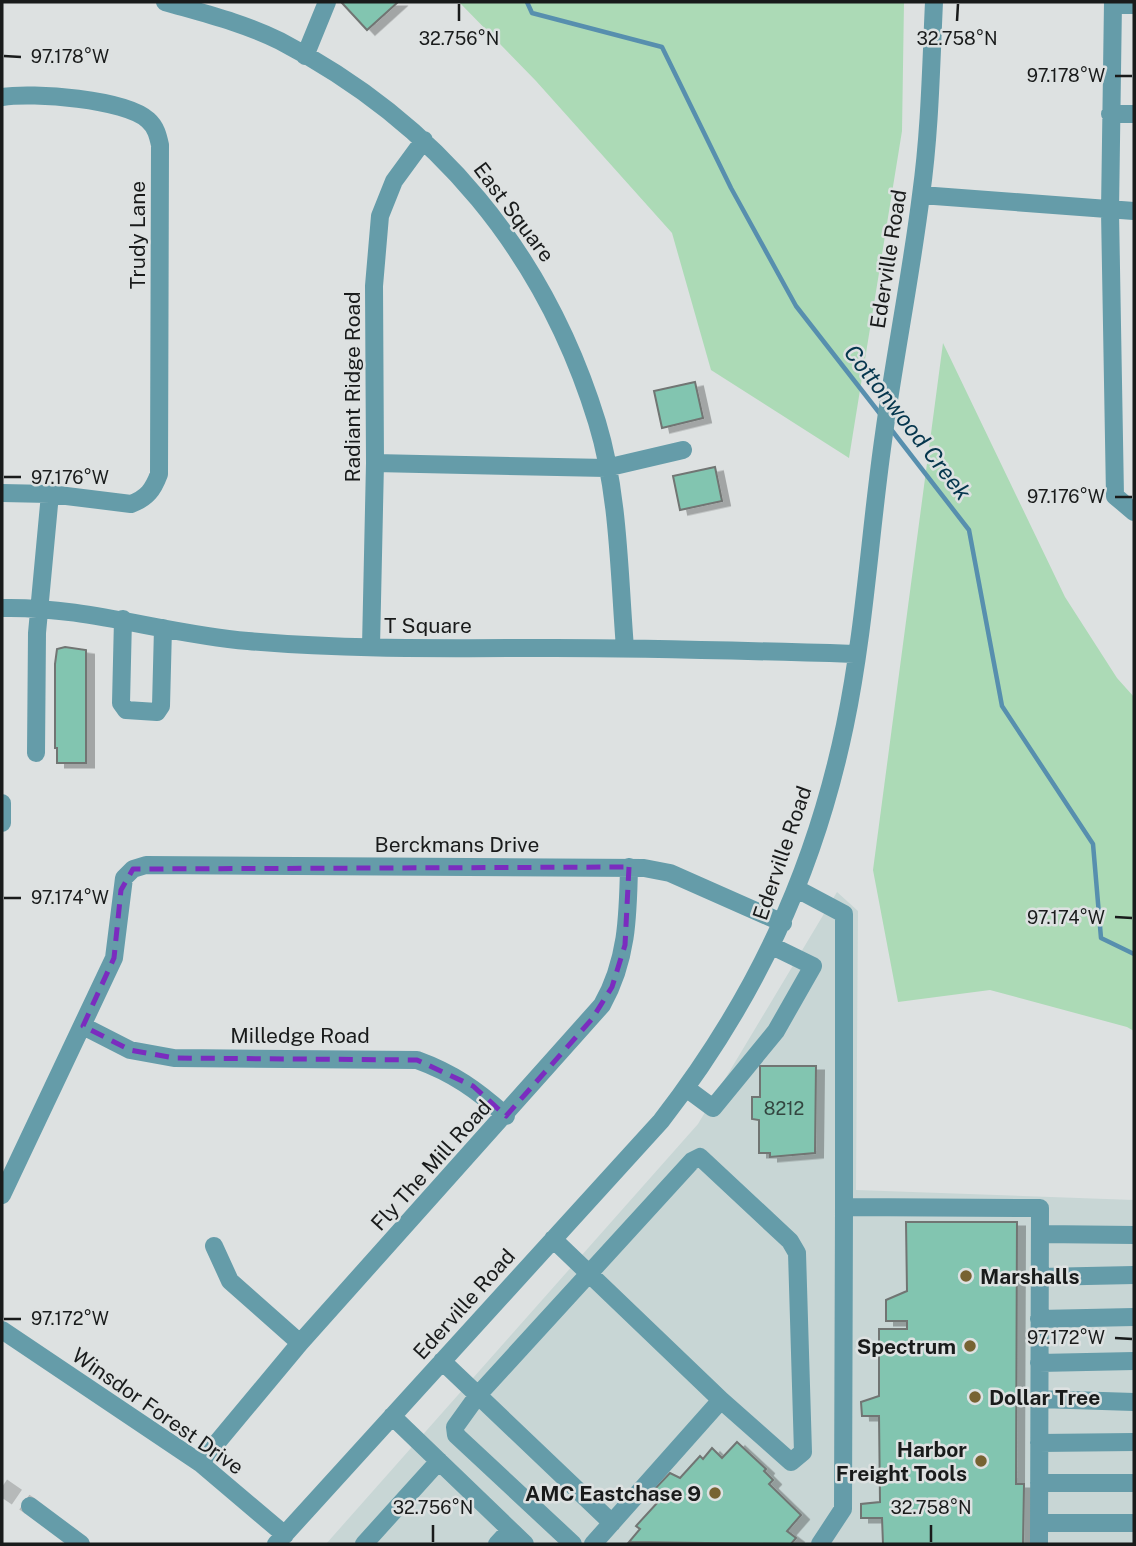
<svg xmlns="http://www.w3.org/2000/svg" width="1136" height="1546" font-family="'Public Sans',sans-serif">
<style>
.built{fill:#c8d6d5}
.green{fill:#acdab6}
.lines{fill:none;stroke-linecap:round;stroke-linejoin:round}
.stream{stroke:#578fae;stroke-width:4.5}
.building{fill:#82c5b0;stroke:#717573;stroke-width:2;filter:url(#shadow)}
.minor-tunnel{stroke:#b6b9b9;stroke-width:18;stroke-dasharray:18 9;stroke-linecap:butt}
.minor{stroke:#659ca9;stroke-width:18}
.marked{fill:none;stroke:#7b2cbf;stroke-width:5;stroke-dasharray:14 9;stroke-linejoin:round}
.ticks{fill:none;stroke:#191b1b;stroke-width:2.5}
.poi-dot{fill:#776332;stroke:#dde1e1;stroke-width:2.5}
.labels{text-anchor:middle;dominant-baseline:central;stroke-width:5;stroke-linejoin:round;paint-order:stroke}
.number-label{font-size:18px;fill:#334640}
.street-label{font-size:21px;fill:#191b1b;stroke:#dde1e1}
.poi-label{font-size:21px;font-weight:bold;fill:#191b1b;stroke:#dde1e1;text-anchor:end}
.water-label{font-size:23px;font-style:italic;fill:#05364d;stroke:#dde1e1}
.ticks-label{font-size:18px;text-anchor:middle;fill:#191b1b;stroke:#dde1e1;stroke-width:5;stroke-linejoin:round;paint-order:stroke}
</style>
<defs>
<filter id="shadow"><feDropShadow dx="8" dy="4.5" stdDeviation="0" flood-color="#0004"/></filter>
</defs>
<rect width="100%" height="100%" fill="#dde1e1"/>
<!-- built -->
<path class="built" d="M 837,892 L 858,911 L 856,1190 L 1134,1200 L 1134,1544 L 326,1544 L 698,1124 Z"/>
<!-- green -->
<path class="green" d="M 459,2 L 904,2 L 902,131 L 849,458 L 711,370 L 672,233 L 536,81 Z
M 943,343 L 1065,597 L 1117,678 L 1134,697 L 1134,1031 L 1127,1027 L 990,990 L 898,1002 L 873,870 Z"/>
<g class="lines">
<!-- stream -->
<path class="stream" d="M 527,2 L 532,13 L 662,47 L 731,188 L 796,306 L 881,415
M 890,428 L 969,530 L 1002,706 L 1093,844 L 1101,938 L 1134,954"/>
</g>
<!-- building -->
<path class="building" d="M 344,2 L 398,2 L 367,30 L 342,3 Z
M 695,382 L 703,418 L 662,428 L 654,391 Z
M 715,467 L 722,501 L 680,510 L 673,476 Z
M 65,647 L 86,650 L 86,763 L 57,763 L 57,748 L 55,748 L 55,664 L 57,649 Z
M 760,1066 L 816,1066 L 815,1153 L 770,1157 L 770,1153 L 759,1153 L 759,1120 L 752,1119 L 752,1097 L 760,1097 Z
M 906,1222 L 1017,1222 L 1016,1484 L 1024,1484 L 1023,1544 L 883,1544 L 882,1518 L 861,1518 L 861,1504 L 880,1502 L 879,1416 L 862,1416 L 861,1402 L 879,1396 L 879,1329 L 907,1329 L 907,1321 L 886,1321 L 886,1300 L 907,1291 Z
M 737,1442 L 766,1469 L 764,1471 L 773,1480 L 769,1484 L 801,1515 L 787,1531 L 796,1538 L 791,1544 L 629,1542 L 640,1529 L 636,1526 L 658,1502 L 650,1494 L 670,1473 L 680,1478 L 700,1456 L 703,1459 L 712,1448 L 722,1458 Z"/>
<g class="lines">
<!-- minor-tunnel -->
<path class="minor-tunnel" d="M 2,1487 L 30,1506"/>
<!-- minor -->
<path class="minor" d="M 165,2 C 203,13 244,23 280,41 C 438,123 545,253 597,422 C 619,494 619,574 625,648
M 1113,2 L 1110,211 L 1115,496 L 1134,512
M 1113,5 L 1134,5
M 305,56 L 327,2
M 2,97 C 33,92 125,99 148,120 C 156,127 158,136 160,145 L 159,474 C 153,490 147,498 131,504 L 50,494 L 2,493
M 1110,114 L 1134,114
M 921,195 L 1134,211
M 375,463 L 606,468 L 683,450
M 2,608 C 86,606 164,634 248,641 C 350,650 453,648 555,648 C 656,648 756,651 857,654
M 123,619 L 121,703 L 126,710 L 157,712 L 161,706 L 163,628
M 371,647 L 375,463 L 374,286 L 380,216 L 394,181 L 424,140
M 36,753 L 37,633 L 50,494
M 2,803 L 2,823
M 797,889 L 844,914 L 844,1207
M 83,1026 L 130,1050 L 174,1058 L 417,1060 C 453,1073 477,1090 506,1116
M 686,1088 L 713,1108 L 776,1031 L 813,966 L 772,946
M 2,1195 L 114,958 L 124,878 L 133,869 L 146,865 L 644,868 L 670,873 L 783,923
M 1040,1234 L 1134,1235
M 553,1239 L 721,1400 L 593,1544
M 214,1246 L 230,1281 L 300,1343
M 1040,1277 L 1134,1275
M 1039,1319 L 1134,1317
M 2,1330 L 200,1463 L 285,1535
M 442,1361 L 612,1523
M 1039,1363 L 1134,1361
M 1039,1399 L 1134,1402
M 392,1416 L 525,1544
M 1039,1443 L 1134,1442
M 200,1463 L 300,1343 L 602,1005 C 627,961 628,917 629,867
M 1039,1483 L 1134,1483
M 30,1506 L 81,1544
M 1039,1523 L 1134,1523
M 276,1544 L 661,1121 C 754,1001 814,874 845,725 C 865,629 870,530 884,434 C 895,354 911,275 921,195 C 930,131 931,66 934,2
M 364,1544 L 439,1461
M 497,1544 L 510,1530
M 573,1544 L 456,1435 L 455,1427 L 478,1395 L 692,1161 L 700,1157 L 790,1241 L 797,1253 L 803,1452 L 791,1462 L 721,1400
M 820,1544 L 843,1509 L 844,1207 L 1040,1208 L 1039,1544"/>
</g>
<!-- marked area -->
<path class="marked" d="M 629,867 L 625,945 L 612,987 L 592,1019 L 506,1116 L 473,1086 L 417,1060 L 174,1058 L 130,1050 L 83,1026 L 114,958 L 121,890 L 133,869 Z"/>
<!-- ticks -->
<path class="ticks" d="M 459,21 L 459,4M 957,21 L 958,4M 4,56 L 21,57M 1115,76 L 1132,76M 4,477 L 21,477M 1115,497 L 1132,497M 4,898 L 21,898M 1115,917 L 1132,918M 4,1319 L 21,1319M 1115,1338 L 1132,1339M 433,1542 L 433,1525M 931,1542 L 931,1525"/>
<!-- markers -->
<g class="poi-dot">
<circle cx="966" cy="1276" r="7"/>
<circle cx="970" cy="1346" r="7"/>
<circle cx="975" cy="1397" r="7"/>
<circle cx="981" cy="1461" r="7"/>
<circle cx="715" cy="1493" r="7"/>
</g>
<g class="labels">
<!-- number labels -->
<g class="number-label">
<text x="784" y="1108">8212</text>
</g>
<!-- street labels -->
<g class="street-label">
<text transform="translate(514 212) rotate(53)">East Square</text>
<text transform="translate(137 235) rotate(-90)">Trudy Lane</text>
<text transform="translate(888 259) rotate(-81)">Ederville Road</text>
<text transform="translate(352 387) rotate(-90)">Radiant Ridge Road</text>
<text x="428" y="625">T Square</text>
<text x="457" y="844">Berckmans Drive</text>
<text transform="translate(782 853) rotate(-71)">Ederville Road</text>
<text x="300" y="1035">Milledge Road</text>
<text transform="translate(431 1165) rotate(-48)">Fly The Mill Road</text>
<text transform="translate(464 1304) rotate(-48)">Ederville Road</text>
<text transform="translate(158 1411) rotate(35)">Winsdor Forest Drive</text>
</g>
<!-- poi labels -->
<g class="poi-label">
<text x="980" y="1276" text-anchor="start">Marshalls</text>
<text x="956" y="1346">Spectrum</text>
<text x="989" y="1397" text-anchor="start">Dollar Tree</text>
<text x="967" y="1449">Harbor<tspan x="967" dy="24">Freight Tools</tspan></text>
<text x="701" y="1493">AMC Eastchase 9</text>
</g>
<!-- water labels -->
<g class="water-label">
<text transform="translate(908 422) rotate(52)">Cottonwood Creek</text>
</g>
</g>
<g class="ticks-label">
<text x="459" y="45">32.756°N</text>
<text x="957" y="45">32.758°N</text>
<text x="70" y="63">97.178°W</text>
<text x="1066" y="82">97.178°W</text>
<text x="70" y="484">97.176°W</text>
<text x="1066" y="503">97.176°W</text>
<text x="70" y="904">97.174°W</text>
<text x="1066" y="924">97.174°W</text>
<text x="70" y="1325">97.172°W</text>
<text x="1066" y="1344">97.172°W</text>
<text x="433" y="1514">32.756°N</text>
<text x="931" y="1514">32.758°N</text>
</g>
<!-- border -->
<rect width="1136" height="1546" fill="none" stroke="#191b1b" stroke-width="7"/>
</svg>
